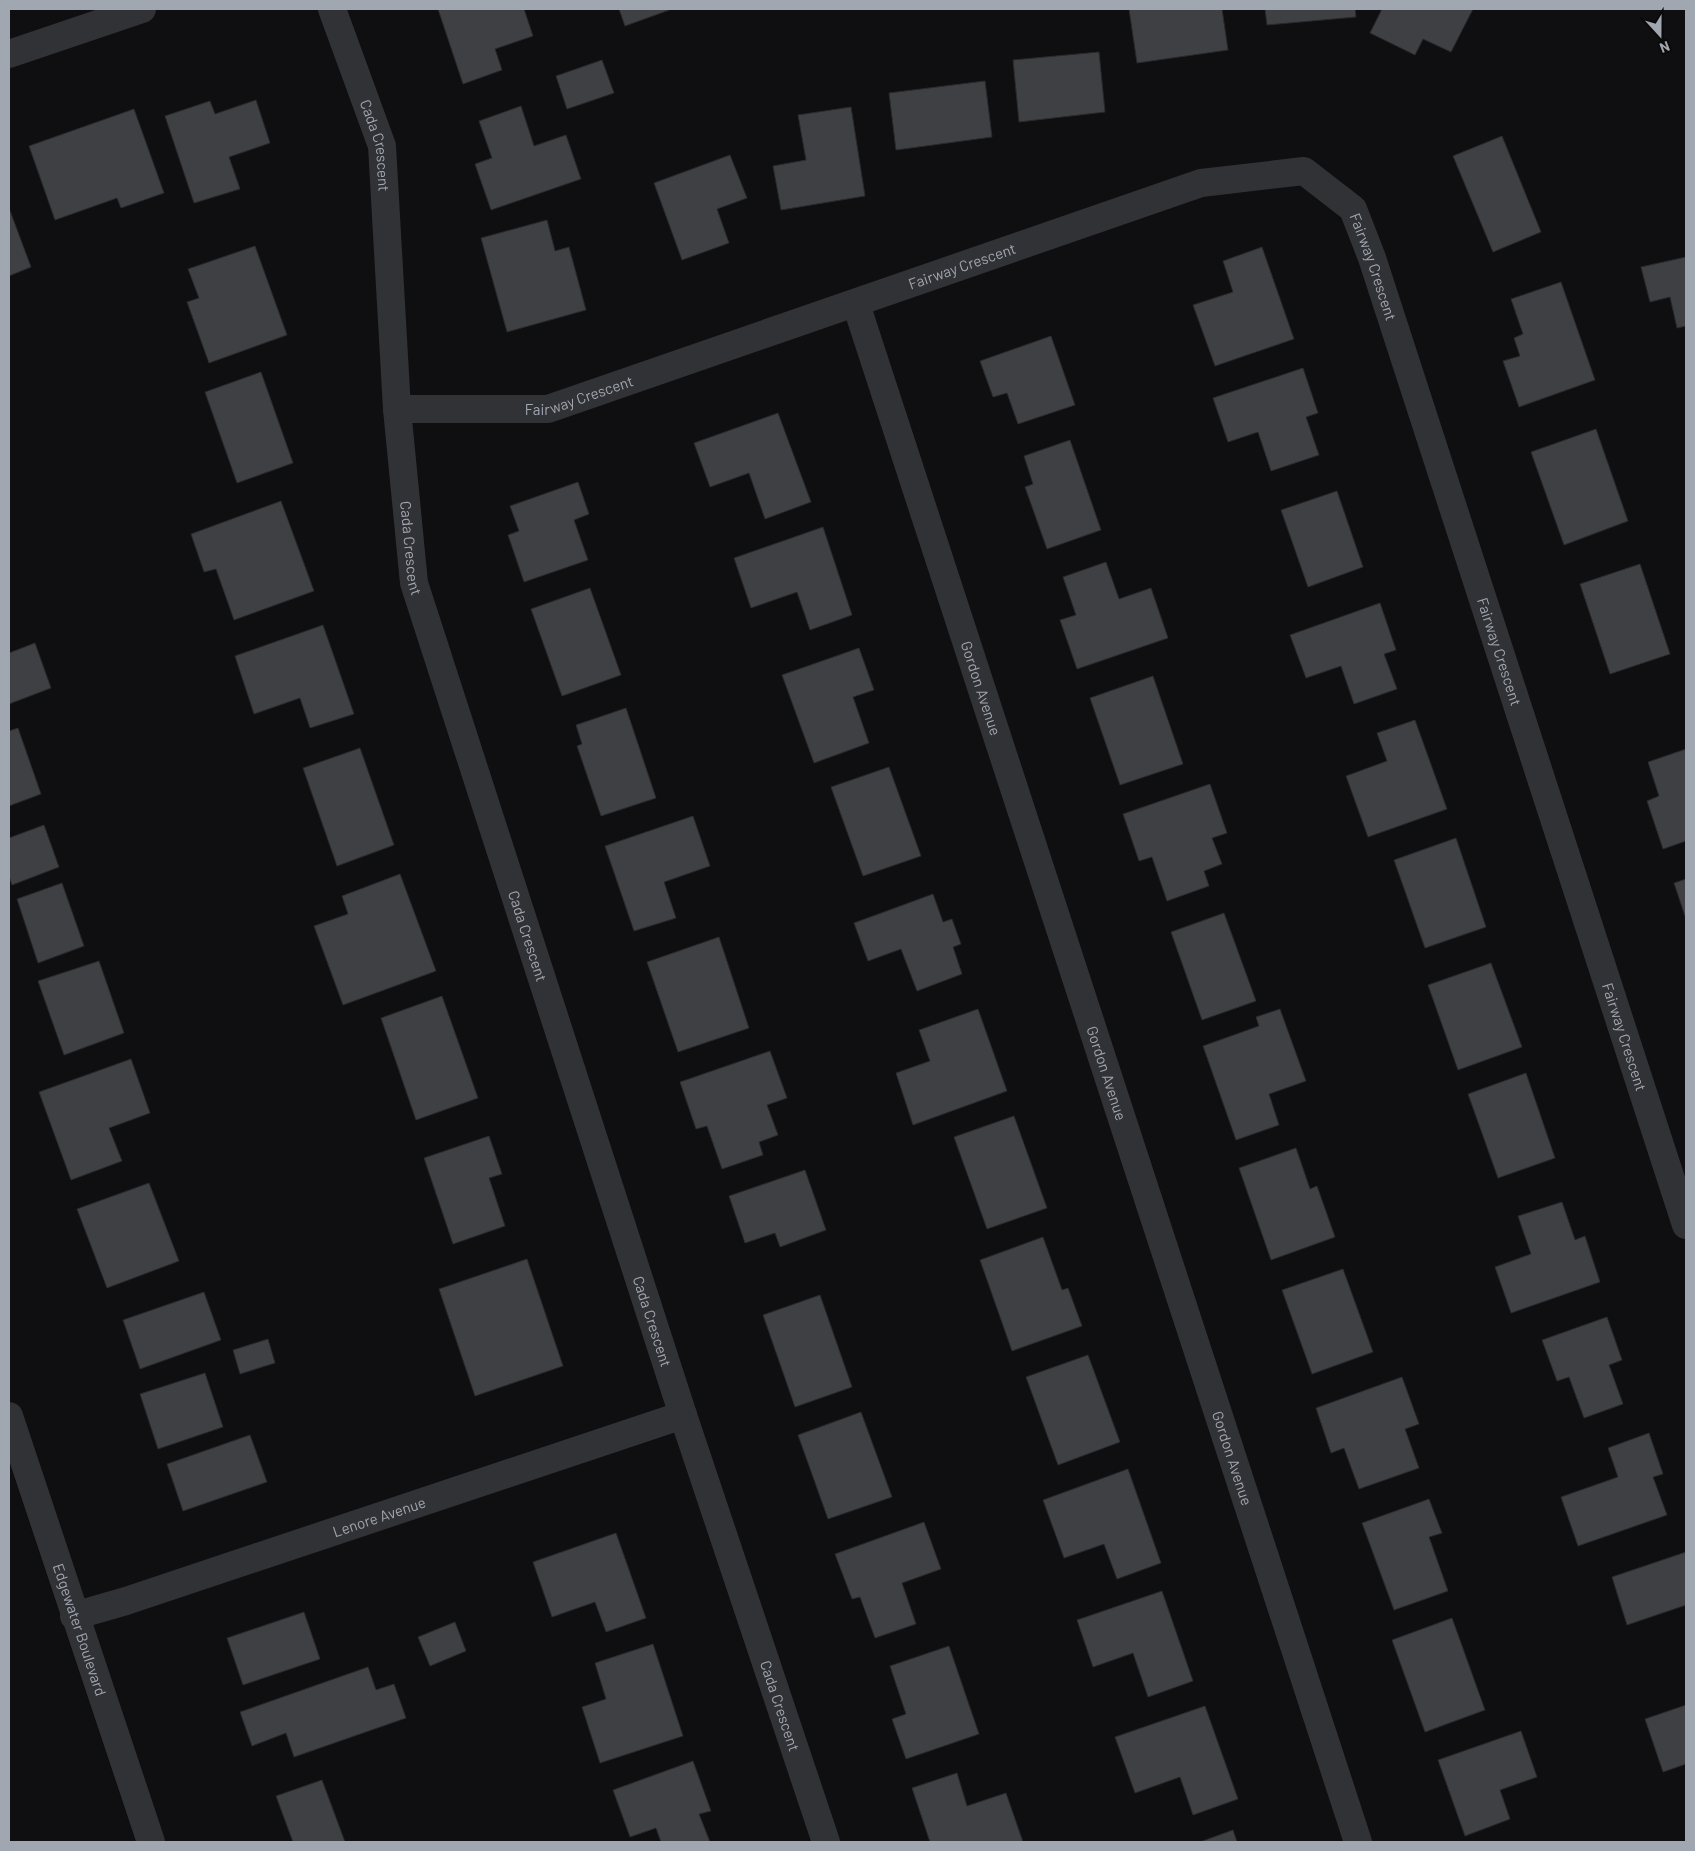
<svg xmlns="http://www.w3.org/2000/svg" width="1695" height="1851" font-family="Barlow,sans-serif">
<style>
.building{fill:#3e4043;stroke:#292a2c}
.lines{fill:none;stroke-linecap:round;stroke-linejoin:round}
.minor{stroke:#313235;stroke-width:28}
.labels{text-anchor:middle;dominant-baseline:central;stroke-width:5;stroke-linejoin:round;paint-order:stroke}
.street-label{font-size:15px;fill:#a1a7b1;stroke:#0a0a0b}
</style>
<rect width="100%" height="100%" fill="#0f0f11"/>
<!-- building -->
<path class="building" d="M 438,9 L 524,9 L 533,36 L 495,49 L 502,70 L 463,84 Z
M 619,9 L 672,9 L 625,26 Z
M 1129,9 L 1222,9 L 1228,50 L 1137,63 Z
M 1265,9 L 1355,9 L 1356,17 L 1267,25 Z
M 1382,9 L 1473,9 L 1451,52 L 1423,39 L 1415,55 L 1370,33 Z
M 1099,52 L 1105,112 L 1019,122 L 1013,60 Z
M 602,60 L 614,93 L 567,109 L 556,76 Z
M 985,81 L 992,137 L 896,150 L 889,93 Z
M 256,100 L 270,143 L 229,157 L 240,189 L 194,203 L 165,116 L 210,101 L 215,114 Z
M 521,106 L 534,146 L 566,135 L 581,179 L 491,210 L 475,164 L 492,158 L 479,121 Z
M 851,107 L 865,196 L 781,210 L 773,166 L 806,160 L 798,115 Z
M 134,109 L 164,193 L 121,208 L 117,198 L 55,220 L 29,146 Z
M 1502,136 L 1541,232 L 1493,252 L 1453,156 Z
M 730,155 L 747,198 L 717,209 L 729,243 L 682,260 L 654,183 Z
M 9,208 L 31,267 L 9,276 Z
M 547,220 L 555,251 L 569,247 L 586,310 L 507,332 L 481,238 Z
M 255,246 L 287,335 L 209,363 L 187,302 L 199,298 L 188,269 Z
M 1262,247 L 1294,339 L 1215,366 L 1193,305 L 1233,292 L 1223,261 Z
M 1686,257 L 1686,326 L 1677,328 L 1670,297 L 1650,302 L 1641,267 Z
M 1561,282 L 1595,380 L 1519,407 L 1503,361 L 1520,356 L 1514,338 L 1523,334 L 1511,299 Z
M 1051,336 L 1075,405 L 1018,424 L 1007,393 L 993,397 L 980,361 Z
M 1303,368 L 1318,413 L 1306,417 L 1319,455 L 1271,471 L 1258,432 L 1228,442 L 1213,398 Z
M 261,372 L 293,463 L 237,483 L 205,392 Z
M 778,413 L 811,502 L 765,519 L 749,473 L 710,487 L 694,443 Z
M 1596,429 L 1628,521 L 1564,545 L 1531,452 Z
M 1070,440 L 1101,530 L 1047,549 L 1025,487 L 1033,484 L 1024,456 Z
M 578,482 L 589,514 L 574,520 L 588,560 L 524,582 L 508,535 L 519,531 L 510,506 Z
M 1337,491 L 1363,567 L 1308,587 L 1281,510 Z
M 281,501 L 314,591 L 234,620 L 216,569 L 204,572 L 191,534 Z
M 823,527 L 852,615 L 810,630 L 797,592 L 751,608 L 734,558 Z
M 1106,562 L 1119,599 L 1151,588 L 1168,638 L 1077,669 L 1060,620 L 1076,615 L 1063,577 Z
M 1640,564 L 1670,654 L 1610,674 L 1580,584 Z
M 590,588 L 621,675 L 562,696 L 531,609 Z
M 1380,603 L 1396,650 L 1384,654 L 1397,689 L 1354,704 L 1341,666 L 1306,678 L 1290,635 Z
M 323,625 L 354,714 L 310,728 L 300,698 L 254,714 L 235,656 Z
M 35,643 L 51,688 L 9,704 L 9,653 Z
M 859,648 L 874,690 L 853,697 L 869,743 L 814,763 L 782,675 Z
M 1153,676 L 1183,764 L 1120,785 L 1090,698 Z
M 626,708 L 656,798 L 601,816 L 577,746 L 582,744 L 576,725 Z
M 1415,720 L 1447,809 L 1368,837 L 1346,776 L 1387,761 L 1377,733 Z
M 18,728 L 41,794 L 9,806 L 9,731 Z
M 360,748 L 394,845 L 337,866 L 303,768 Z
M 1686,749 L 1686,841 L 1663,849 L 1647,801 L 1659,796 L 1648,762 Z
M 889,767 L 921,856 L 863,876 L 831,787 Z
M 1210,784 L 1227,833 L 1212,838 L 1222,864 L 1204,871 L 1209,886 L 1167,901 L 1152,857 L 1139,861 L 1123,814 Z
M 693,816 L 710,866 L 664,882 L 676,918 L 634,931 L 605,846 Z
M 44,825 L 59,867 L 12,885 L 9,876 L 9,838 Z
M 1456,838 L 1486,927 L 1425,948 L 1394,860 Z
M 400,874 L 436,971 L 343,1005 L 314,926 L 348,914 L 342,896 Z
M 1686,879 L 1686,919 L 1674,883 Z
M 62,883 L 84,946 L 38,963 L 17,899 Z
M 933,894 L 943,922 L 952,919 L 961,944 L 953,947 L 962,974 L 917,991 L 901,949 L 868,961 L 854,923 Z
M 1224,913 L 1256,1001 L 1202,1020 L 1171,932 Z
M 719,937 L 749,1028 L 678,1052 L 647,962 Z
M 99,961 L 124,1033 L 64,1055 L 38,981 Z
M 1491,963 L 1522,1047 L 1458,1070 L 1428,985 Z
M 442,996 L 478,1098 L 416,1120 L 381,1018 Z
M 978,1009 L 1007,1091 L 913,1125 L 896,1073 L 930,1061 L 919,1030 Z
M 1280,1009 L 1306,1081 L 1269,1094 L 1279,1125 L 1236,1140 L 1203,1046 L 1259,1026 L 1256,1017 Z
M 770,1051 L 787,1098 L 767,1105 L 778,1135 L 759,1142 L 763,1155 L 722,1169 L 707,1126 L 696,1129 L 680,1082 Z
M 131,1059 L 150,1113 L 109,1128 L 122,1161 L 71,1180 L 39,1092 Z
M 1526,1073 L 1555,1158 L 1498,1178 L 1468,1094 Z
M 1014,1116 L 1047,1208 L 987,1229 L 954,1137 Z
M 489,1136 L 502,1174 L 489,1178 L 505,1226 L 453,1244 L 424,1158 Z
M 1296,1148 L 1310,1189 L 1317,1186 L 1335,1237 L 1271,1260 L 1239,1168 Z
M 805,1170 L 826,1230 L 780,1247 L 775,1233 L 745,1243 L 729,1196 Z
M 149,1183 L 179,1261 L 107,1288 L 77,1209 Z
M 1562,1202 L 1575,1240 L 1585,1236 L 1600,1282 L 1511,1313 L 1495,1267 L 1531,1254 L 1518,1216 Z
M 1043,1237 L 1062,1290 L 1068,1288 L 1082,1326 L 1012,1351 L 980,1260 Z
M 527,1259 L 563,1366 L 475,1396 L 439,1289 Z
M 1343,1269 L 1373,1352 L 1312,1374 L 1282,1290 Z
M 204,1292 L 221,1340 L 140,1369 L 123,1320 Z
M 820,1295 L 852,1387 L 795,1407 L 763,1315 Z
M 1607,1317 L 1622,1360 L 1609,1365 L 1623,1404 L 1584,1418 L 1569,1377 L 1557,1381 L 1542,1340 Z
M 268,1339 L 275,1363 L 240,1374 L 233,1350 Z
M 1088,1355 L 1120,1442 L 1058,1465 L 1026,1377 Z
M 205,1373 L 223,1427 L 158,1449 L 140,1394 Z
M 1402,1377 L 1419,1424 L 1405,1429 L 1419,1468 L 1359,1489 L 1344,1448 L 1331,1453 L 1316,1408 Z
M 861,1412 L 892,1497 L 828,1519 L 798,1435 Z
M 1649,1433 L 1663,1474 L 1653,1477 L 1667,1515 L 1578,1546 L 1561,1497 L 1618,1477 L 1608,1448 Z
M 250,1435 L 267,1482 L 183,1511 L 167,1464 Z
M 1128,1469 L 1161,1563 L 1117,1579 L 1104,1544 L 1064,1558 L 1043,1500 Z
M 1429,1499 L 1442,1533 L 1429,1537 L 1448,1591 L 1394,1610 L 1362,1523 Z
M 924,1522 L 941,1569 L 902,1583 L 916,1624 L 875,1638 L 860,1597 L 852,1599 L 835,1554 Z
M 616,1533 L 646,1618 L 606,1632 L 595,1602 L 552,1617 L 533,1562 Z
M 1686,1552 L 1686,1605 L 1627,1625 L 1612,1577 Z
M 1162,1591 L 1193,1681 L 1148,1697 L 1133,1653 L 1093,1667 L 1077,1620 Z
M 304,1612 L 320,1659 L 243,1685 L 227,1638 Z
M 1452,1618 L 1485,1710 L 1425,1732 L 1392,1640 Z
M 455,1622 L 466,1651 L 430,1666 L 418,1637 Z
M 653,1644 L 683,1736 L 600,1763 L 582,1707 L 606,1699 L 595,1663 Z
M 949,1646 L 979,1734 L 906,1759 L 892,1719 L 906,1714 L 890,1666 Z
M 368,1667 L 376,1690 L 394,1684 L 406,1718 L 294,1757 L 286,1733 L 252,1746 L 240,1712 Z
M 1686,1705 L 1686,1764 L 1663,1772 L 1645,1719 Z
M 1205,1706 L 1238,1799 L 1193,1815 L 1180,1777 L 1135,1793 L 1115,1737 Z
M 1521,1731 L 1537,1777 L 1500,1790 L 1510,1819 L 1465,1836 L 1438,1760 Z
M 693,1761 L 711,1811 L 699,1814 L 710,1842 L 661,1842 L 656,1828 L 630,1837 L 613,1790 Z
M 957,1773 L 967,1806 L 1006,1793 L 1023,1842 L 930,1842 L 912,1788 Z
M 322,1780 L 345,1842 L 293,1842 L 276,1796 Z
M 1233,1830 L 1237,1842 L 1200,1842 Z"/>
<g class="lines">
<!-- minor -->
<g class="minor">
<path id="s1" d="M 332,9 L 382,146 L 397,409 L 414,583 L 683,1415 L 826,1842"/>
<path d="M 9,54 L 142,9"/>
<path id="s2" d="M 856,304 L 1358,1842"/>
<path id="s3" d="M 397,409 L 548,409 L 1201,183 L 1304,171 L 1353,209 L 1372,258 L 1686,1225"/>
<path id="s4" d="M 9,1416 L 151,1842"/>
<path id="s5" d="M 74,1616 L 126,1601 L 683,1415"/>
</g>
</g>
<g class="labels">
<!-- street labels -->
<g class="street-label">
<text stroke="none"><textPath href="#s1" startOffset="144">Cada Crescent</textPath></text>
<text stroke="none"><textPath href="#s3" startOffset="589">Fairway Crescent</textPath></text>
<text stroke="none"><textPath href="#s3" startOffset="1069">Fairway Crescent</textPath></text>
<text stroke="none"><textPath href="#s3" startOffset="184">Fairway Crescent</textPath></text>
<text stroke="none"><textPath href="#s1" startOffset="549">Cada Crescent</textPath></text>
<text stroke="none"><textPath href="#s3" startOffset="1474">Fairway Crescent</textPath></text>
<text stroke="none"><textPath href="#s2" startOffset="404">Gordon Avenue</textPath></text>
<text stroke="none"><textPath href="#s1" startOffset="955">Cada Crescent</textPath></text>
<text stroke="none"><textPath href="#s3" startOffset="1879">Fairway Crescent</textPath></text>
<text stroke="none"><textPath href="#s2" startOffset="809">Gordon Avenue</textPath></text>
<text stroke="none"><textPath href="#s1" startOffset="1360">Cada Crescent</textPath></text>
<text stroke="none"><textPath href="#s2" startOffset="1214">Gordon Avenue</textPath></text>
<text stroke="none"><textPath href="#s5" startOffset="321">Lenore Avenue</textPath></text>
<text stroke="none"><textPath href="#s4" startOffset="225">Edgewater Boulevard</textPath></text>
<text stroke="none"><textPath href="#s1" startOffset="1765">Cada Crescent</textPath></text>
</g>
</g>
<!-- border -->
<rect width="1695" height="1851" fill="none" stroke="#a1a7b1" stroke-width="20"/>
<!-- north arrow -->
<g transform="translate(1660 35) rotate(159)" stroke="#0a0a0b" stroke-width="4" paint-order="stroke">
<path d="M0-4L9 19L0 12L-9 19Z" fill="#a1a7b1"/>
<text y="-8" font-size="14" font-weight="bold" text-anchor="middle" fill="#a1a7b1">N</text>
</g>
</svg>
